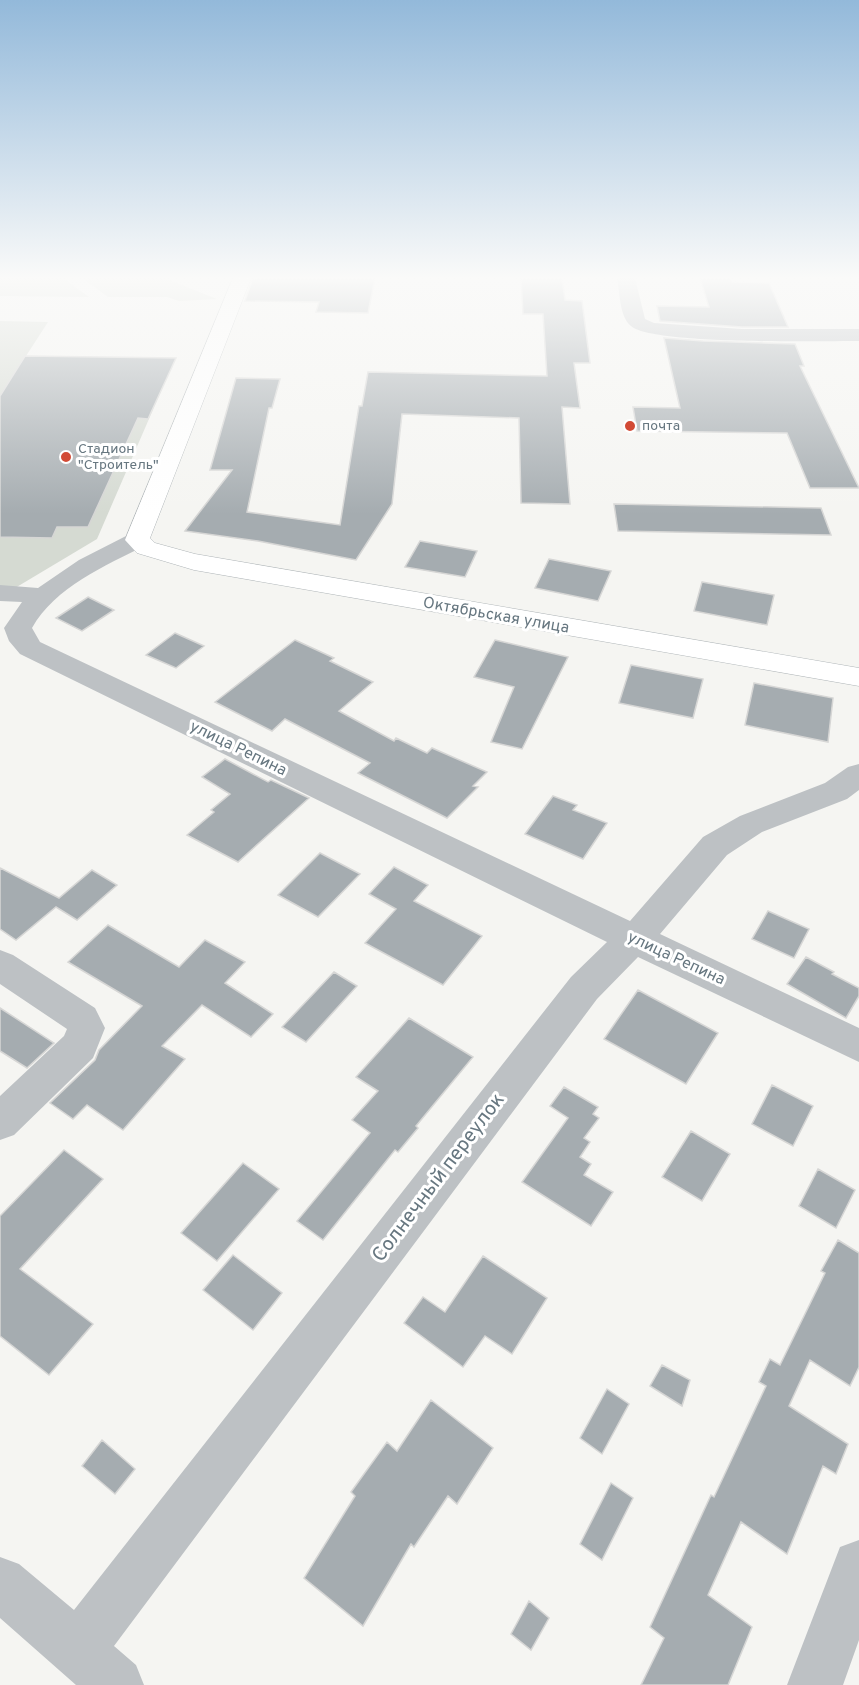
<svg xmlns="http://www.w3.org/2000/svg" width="859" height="1685" font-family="Overpass,sans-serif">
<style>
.green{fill:#d5dad2}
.building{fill:#a5acb0;stroke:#d6d6d5;stroke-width:1.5}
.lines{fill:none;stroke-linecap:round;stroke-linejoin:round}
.secondary-casing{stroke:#afb5b8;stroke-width:1}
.street{fill:#bdc1c4;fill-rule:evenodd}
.secondary{fill:#fff;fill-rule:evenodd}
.poi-dot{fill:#d24a35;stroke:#fff;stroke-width:2}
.labels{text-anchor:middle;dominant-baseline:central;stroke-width:6;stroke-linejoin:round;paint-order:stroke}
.far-poi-label{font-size:14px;fill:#677780;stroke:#fff;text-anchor:start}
.street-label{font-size:16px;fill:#677780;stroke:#fff}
.near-street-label{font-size:20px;fill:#677780;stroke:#fff}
</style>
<rect width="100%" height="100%" fill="#f5f5f2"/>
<!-- green -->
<path class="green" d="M 0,278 L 63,278 L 89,297 L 0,296 Z
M 82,278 L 164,278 L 217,299 L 179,301 L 167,297 L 108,297 Z
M 0,321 L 48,322 L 15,373 L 168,375 L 97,539 L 10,591 L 0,590 Z"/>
<!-- building -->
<path class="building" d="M 253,278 L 375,278 L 368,313 L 316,312 L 319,302 L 245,301 Z
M 521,278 L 562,278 L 565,300 L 582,301 L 590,363 L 574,363 L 580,408 L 562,407 L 570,504 L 521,503 L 519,418 L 402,414 L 392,504 L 356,560 L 258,541 L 185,531 L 232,470 L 210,470 L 236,378 L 280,379 L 272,408 L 269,408 L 247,512 L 340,525 L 359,406 L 362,406 L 368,372 L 547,376 L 543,314 L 523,314 Z
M 700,278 L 730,278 L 732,282 L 769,283 L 788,327 L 742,327 L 660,321 L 657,306 L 709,307 Z
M 664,338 L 703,341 L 795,344 L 804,366 L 800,366 L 859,488 L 810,488 L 787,433 L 637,431 L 633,407 L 680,408 Z
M 25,356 L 176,358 L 148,419 L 138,418 L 88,527 L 57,527 L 52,538 L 0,537 L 0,396 Z
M 614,504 L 821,508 L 831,535 L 618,531 Z
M 420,541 L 477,551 L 465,577 L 405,567 Z
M 549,559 L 611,571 L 598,601 L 535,588 Z
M 702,582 L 774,595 L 767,625 L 694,611 Z
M 88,597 L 114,610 L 82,631 L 56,618 Z
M 175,633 L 204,646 L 176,668 L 146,655 Z
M 295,640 L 334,658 L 330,661 L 373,682 L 339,711 L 394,741 L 396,738 L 427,753 L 432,748 L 487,772 L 473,786 L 478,787 L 447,818 L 358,773 L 370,763 L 285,719 L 272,731 L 215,702 Z
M 495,640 L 568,657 L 522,749 L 491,742 L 514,687 L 474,677 Z
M 631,665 L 703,679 L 693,718 L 619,703 Z
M 754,683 L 833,698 L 828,742 L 745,725 Z
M 225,759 L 268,782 L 271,780 L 309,798 L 238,862 L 187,835 L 214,812 L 211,810 L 230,794 L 202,777 Z
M 553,796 L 577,805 L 573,810 L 607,823 L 583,859 L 525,834 Z
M 320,853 L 360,874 L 318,917 L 278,895 Z
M 394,867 L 428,885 L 414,901 L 482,936 L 443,985 L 365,943 L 396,909 L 369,894 Z
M 0,868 L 59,898 L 92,870 L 117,885 L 77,920 L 56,907 L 16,940 L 0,929 Z
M 768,911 L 809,929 L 794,958 L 752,939 Z
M 108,925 L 179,967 L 205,940 L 245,962 L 225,983 L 273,1014 L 251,1037 L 202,1005 L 162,1046 L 185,1059 L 123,1130 L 87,1105 L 73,1119 L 50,1103 L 95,1060 L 99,1050 L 142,1006 L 68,962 Z
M 806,957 L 834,972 L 832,974 L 859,988 L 859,996 L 846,1018 L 787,984 Z
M 334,972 L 357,986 L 306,1042 L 282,1027 Z
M 638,990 L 718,1033 L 686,1084 L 604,1039 Z
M 0,1008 L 54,1043 L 27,1068 L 0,1051 Z
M 409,1018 L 473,1057 L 416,1126 L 418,1128 L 398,1152 L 395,1150 L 323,1240 L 297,1221 L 370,1133 L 352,1120 L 378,1091 L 356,1077 Z
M 772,1085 L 813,1106 L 793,1146 L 752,1124 Z
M 564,1087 L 598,1107 L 593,1114 L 599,1118 L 584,1138 L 590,1142 L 580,1157 L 591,1164 L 584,1175 L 613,1192 L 591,1226 L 522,1182 L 568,1118 L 550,1106 Z
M 691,1131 L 730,1154 L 702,1201 L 662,1177 Z
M 64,1150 L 103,1179 L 20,1269 L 93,1324 L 49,1375 L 0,1336 L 0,1216 Z
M 243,1163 L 279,1189 L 217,1261 L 181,1233 Z
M 818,1169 L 855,1190 L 836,1228 L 799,1206 Z
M 838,1240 L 859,1253 L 859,1367 L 850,1386 L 810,1360 L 789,1406 L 848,1444 L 836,1474 L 823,1466 L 787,1554 L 741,1522 L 708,1595 L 752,1627 L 728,1685 L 641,1685 L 664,1638 L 650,1627 L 711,1495 L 714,1497 L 766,1386 L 759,1382 L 770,1359 L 780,1365 L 825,1273 L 821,1271 Z
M 233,1255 L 282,1293 L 253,1330 L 203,1290 Z
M 483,1256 L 547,1298 L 512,1354 L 485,1336 L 463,1367 L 404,1323 L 423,1297 L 445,1312 Z
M 662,1365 L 690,1380 L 682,1406 L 650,1386 Z
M 607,1389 L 629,1404 L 602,1454 L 580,1438 Z
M 431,1400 L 493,1448 L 457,1504 L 448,1496 L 414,1547 L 411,1544 L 363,1626 L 304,1578 L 355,1496 L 351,1492 L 387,1442 L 397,1451 Z
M 102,1440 L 135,1469 L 115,1494 L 82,1466 Z
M 611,1483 L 633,1498 L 602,1560 L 580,1544 Z
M 529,1601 L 549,1618 L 531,1650 L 511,1634 Z"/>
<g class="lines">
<defs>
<path id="secondary" d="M 233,278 L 251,278 L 150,538 L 155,543 L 195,554 L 859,668 L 859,686 L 194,570 L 137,553 L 125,540 Z"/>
</defs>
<!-- secondary casing -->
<use href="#secondary" class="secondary-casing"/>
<!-- street -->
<path class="street" d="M 617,278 L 635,278 L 645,319 L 654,323 L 742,329 L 859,329 L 859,341 C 823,341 652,345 631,326 C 619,316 620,292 617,278 Z
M 137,533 L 146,535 L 149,540 L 146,545 C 105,566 55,587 32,628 L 40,642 L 630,921 L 703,837 L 740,816 L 825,783 L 848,767 L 859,764 L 859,790 L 847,799 L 762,832 L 727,855 L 660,934 L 859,1028 L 859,1062 L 638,957 L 597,999 L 114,1646 L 136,1665 L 144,1685 L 76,1685 L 0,1618 L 0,1557 L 19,1564 L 74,1610 L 571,977 L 607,942 L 20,654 L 9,641 L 4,628 L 22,602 L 0,601 L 0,585 L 38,588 L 79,560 L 128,535 Z
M 0,950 L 13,955 L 95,1008 L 105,1028 L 93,1058 L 14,1135 L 0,1140 L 0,1096 L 64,1036 L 67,1029 L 0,984 Z
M 859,1540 L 859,1640 L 843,1685 L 787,1685 L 840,1547 Z"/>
<!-- secondary -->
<use href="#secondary" class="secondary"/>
</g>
<!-- sky -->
<linearGradient id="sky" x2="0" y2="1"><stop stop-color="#93b9da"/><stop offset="0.54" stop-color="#fafaf9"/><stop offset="1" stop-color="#fafaf9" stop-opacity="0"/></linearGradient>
<rect width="859" height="514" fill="url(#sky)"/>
<!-- markers -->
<g class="poi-dot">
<circle cx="630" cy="426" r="6"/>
<circle cx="66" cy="457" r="6"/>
</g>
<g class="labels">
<!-- far-poi labels -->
<g class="far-poi-label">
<text x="642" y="426">почта</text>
<text x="78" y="449">Стадион<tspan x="78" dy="16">"Строитель"</tspan></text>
</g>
<!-- street labels -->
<g class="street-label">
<text transform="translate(496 616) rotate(10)">Октябрьская улица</text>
<text transform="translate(238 749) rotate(26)">улица Репина</text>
<text transform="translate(676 959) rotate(25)">улица Репина</text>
</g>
<!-- near-street labels -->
<g class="near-street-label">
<text transform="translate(439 1178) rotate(-53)">Солнечный переулок</text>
</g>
</g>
</svg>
